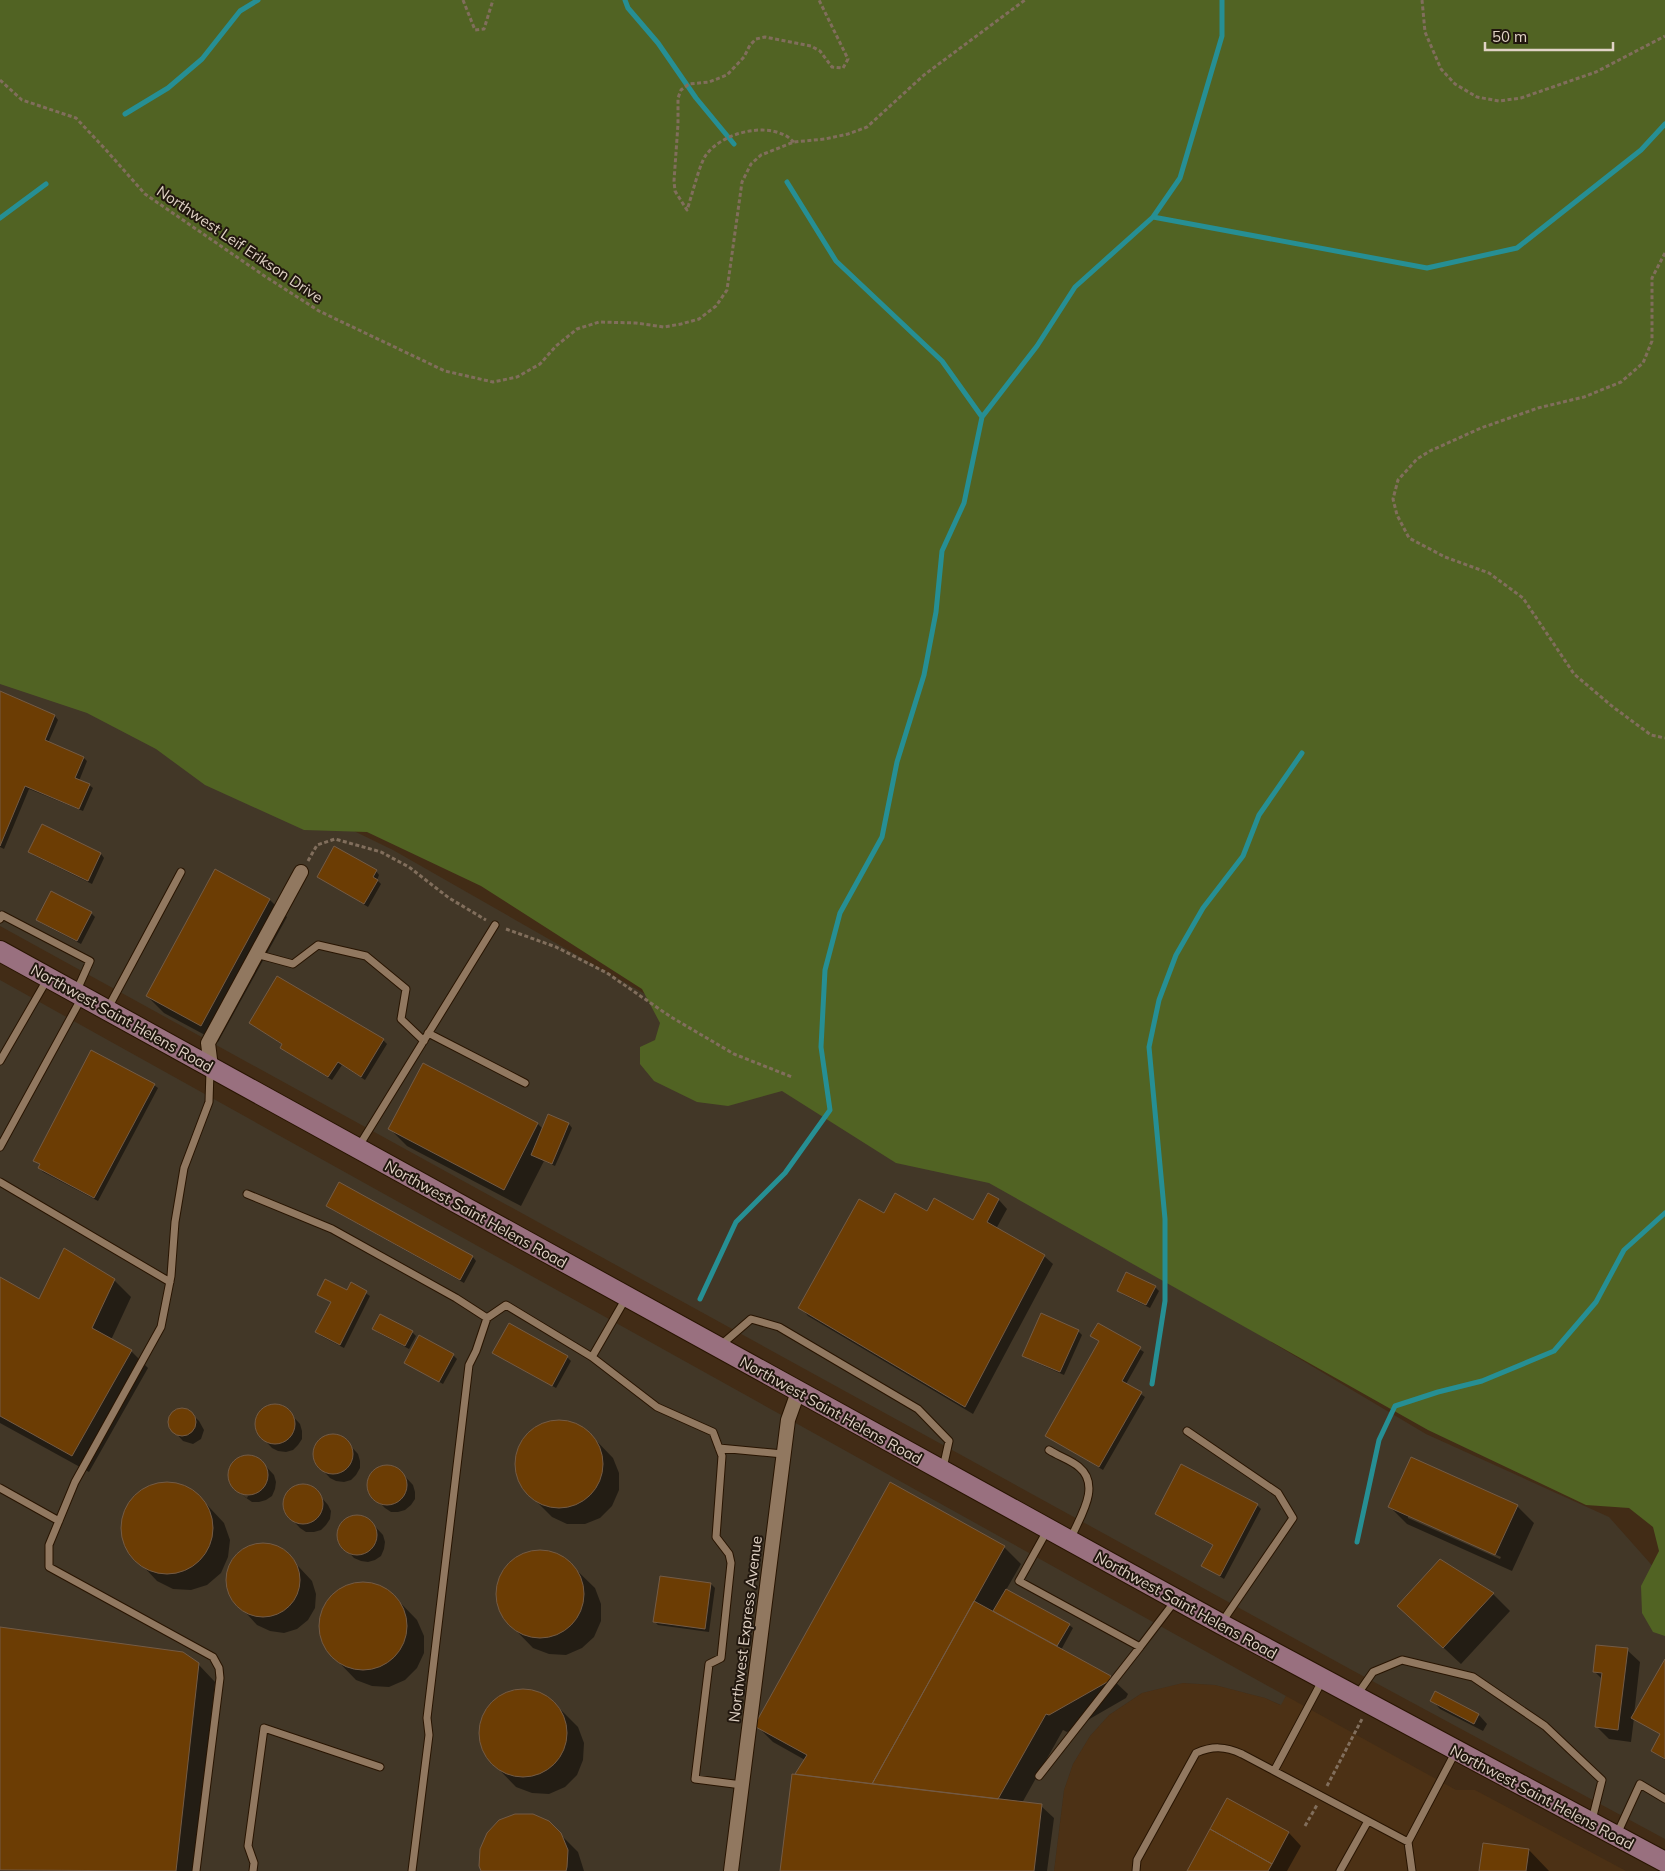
<svg xmlns="http://www.w3.org/2000/svg" width="1665" height="1871" font-family="Mulish,sans-serif">
<style>
.built{fill:#4c3115}
.industrial{fill:#423727}
.forest{fill:#516323}
.shadow{fill:#0007;fill-rule:evenodd}
.lines{fill:none;stroke-linecap:round;stroke-linejoin:round}
.stream{stroke:#268f94;stroke-width:5}
.building{fill:#6c3d04;stroke:#745b45}
.service-casing{stroke:#281401;stroke-width:9}
.minor-casing{stroke:#281401;stroke-width:16}
.secondary-casing{stroke:#281401;stroke-width:22}
.path{stroke:#816e5c;stroke-width:3;stroke-dasharray:4 2.5;stroke-linecap:butt}
.service{stroke:#917860;stroke-width:7}
.minor{stroke:#917860;stroke-width:14}
.secondary{stroke:#99707f;stroke-width:20}
.labels{text-anchor:middle;dominant-baseline:central;stroke-width:4;stroke-linejoin:round;paint-order:stroke}
.street-label{font-size:15px;fill:#e0d2c5;stroke:#21170e}
</style>
<rect width="100%" height="100%" fill="#422c16"/>
<!-- built -->
<path class="built" d="M 1182,1683 L 1215,1685 L 1265,1698 L 1280,1705 L 1286,1696 L 1456,1790 L 1475,1790 L 1626,1871 L 1054,1871 L 1064,1790 L 1073,1764 L 1090,1736 L 1109,1715 L 1142,1693 Z"/>
<!-- industrial -->
<path class="industrial" d="M 0,677 L 92,704 L 393,850 L 652,998 L 1058,1215 L 1426,1434 L 1609,1517 L 1665,1580 L 1665,1839 L 1350,1669 L 0,926 Z
M 0,980 L 1286,1696 L 1281,1705 L 1265,1698 L 1215,1685 L 1183,1683 L 1142,1693 L 1109,1715 L 1090,1736 L 1073,1764 L 1064,1790 L 1054,1871 L 0,1871 Z"/>
<!-- forest -->
<path class="forest" d="M 0,0 L 1665,0 L 1665,1636 L 1653,1632 L 1642,1613 L 1641,1586 L 1659,1551 L 1653,1527 L 1629,1508 L 1586,1505 L 1428,1430 L 989,1183 L 896,1163 L 782,1091 L 728,1106 L 697,1102 L 654,1081 L 640,1064 L 640,1047 L 655,1040 L 660,1023 L 642,989 L 481,886 L 367,832 L 304,830 L 205,785 L 156,749 L 87,713 L 0,684 Z"/>
<!-- shadow -->
<path class="shadow" d="M 0,692 L 55,716 L 58,720 L 48,743 L 84,758 L 87,761 L 79,781 L 89,785 L 93,788 L 83,811 L 29,789 L 4,849 L 0,847 Z
M 42,825 L 101,854 L 104,858 L 92,884 L 33,855 L 30,851 Z
M 216,871 L 270,900 L 287,917 L 218,1042 L 164,1013 L 147,996 Z
M 376,871 L 379,875 L 377,880 L 381,884 L 368,907 L 318,876 Z
M 91,913 L 95,917 L 81,944 L 41,923 L 37,920 Z
M 250,1023 L 383,1040 L 387,1044 L 365,1080 L 342,1065 L 332,1080 L 285,1051 L 281,1048 L 283,1045 Z
M 424,1065 L 538,1124 L 543,1129 L 549,1116 L 569,1124 L 572,1128 L 555,1166 L 544,1161 L 521,1206 L 407,1146 L 390,1129 Z
M 154,1085 L 158,1088 L 98,1201 L 43,1172 L 39,1168 L 41,1165 L 35,1160 Z
M 340,1184 L 473,1257 L 476,1261 L 464,1283 L 331,1209 L 328,1206 Z
M 988,1195 L 999,1200 L 1007,1209 L 996,1229 L 1044,1256 L 1053,1264 L 973,1414 L 808,1316 L 800,1307 L 884,1215 L 927,1213 L 973,1222 Z
M 0,1278 L 40,1300 L 114,1280 L 131,1297 L 111,1340 L 131,1351 L 148,1368 L 89,1472 L 0,1423 Z
M 352,1284 L 370,1296 L 344,1348 L 321,1336 L 317,1332 L 332,1303 L 318,1294 L 348,1291 Z
M 1155,1287 L 1159,1291 L 1150,1308 L 1122,1294 L 1118,1290 Z
M 1099,1324 L 1144,1352 L 1126,1384 L 1145,1397 L 1103,1470 L 1047,1436 L 1100,1342 L 1092,1336 Z
M 509,1325 L 567,1357 L 571,1361 L 556,1388 L 498,1356 L 494,1353 Z
M 374,1328 L 412,1332 L 416,1336 L 409,1349 L 377,1332 Z
M 1078,1331 L 1082,1335 L 1064,1375 L 1028,1359 L 1024,1355 Z
M 453,1355 L 457,1359 L 443,1384 L 406,1363 Z
M 273,1406 L 280,1406 L 287,1410 L 300,1424 L 302,1431 L 302,1439 L 298,1445 L 293,1450 L 286,1452 L 278,1451 L 272,1448 L 258,1433 L 256,1426 L 257,1419 L 260,1412 L 266,1408 Z
M 181,1410 L 190,1412 L 199,1421 L 204,1430 L 201,1439 L 193,1444 L 183,1441 L 175,1432 L 170,1424 L 172,1414 Z
M 551,1421 L 568,1421 L 584,1428 L 613,1458 L 619,1473 L 619,1490 L 612,1506 L 600,1518 L 585,1524 L 567,1524 L 552,1517 L 522,1487 L 516,1472 L 516,1455 L 523,1439 L 535,1427 Z
M 331,1435 L 338,1436 L 345,1440 L 358,1454 L 360,1461 L 360,1468 L 356,1475 L 351,1480 L 344,1482 L 336,1481 L 330,1478 L 316,1463 L 314,1456 L 315,1449 L 318,1442 L 324,1438 Z
M 246,1456 L 254,1457 L 260,1460 L 274,1475 L 276,1482 L 275,1489 L 272,1496 L 266,1500 L 259,1502 L 252,1502 L 242,1495 L 247,1498 L 248,1496 L 238,1491 L 231,1484 L 229,1476 L 230,1469 L 233,1463 L 239,1458 Z
M 386,1466 L 393,1467 L 399,1470 L 413,1485 L 415,1492 L 415,1499 L 411,1505 L 405,1510 L 398,1512 L 391,1512 L 385,1508 L 371,1494 L 369,1487 L 369,1479 L 373,1473 L 378,1468 Z
M 1182,1466 L 1257,1505 L 1261,1509 L 1224,1579 L 1203,1566 L 1214,1546 L 1160,1517 L 1156,1514 Z
M 161,1483 L 179,1484 L 195,1492 L 224,1523 L 230,1540 L 228,1557 L 221,1573 L 207,1585 L 191,1590 L 173,1589 L 157,1581 L 128,1550 L 122,1534 L 124,1516 L 132,1501 L 145,1489 Z
M 301,1486 L 308,1486 L 315,1490 L 328,1505 L 331,1511 L 330,1519 L 326,1525 L 321,1530 L 314,1532 L 306,1532 L 300,1528 L 286,1513 L 284,1506 L 285,1499 L 288,1493 L 294,1488 Z
M 1517,1506 L 1534,1523 L 1512,1571 L 1407,1524 L 1390,1507 ZM 1408,1515 L 1501,1557 L 1500,1559 L 1408,1518 Z
M 356,1516 L 369,1520 L 383,1535 L 385,1542 L 384,1549 L 381,1556 L 375,1560 L 368,1562 L 361,1561 L 354,1558 L 341,1544 L 339,1536 L 339,1529 L 343,1523 L 349,1518 Z
M 259,1544 L 273,1546 L 285,1552 L 312,1581 L 316,1594 L 315,1608 L 308,1620 L 297,1629 L 284,1633 L 270,1631 L 257,1625 L 231,1596 L 227,1583 L 228,1569 L 235,1557 L 246,1548 Z
M 1004,1547 L 1021,1564 L 1006,1590 L 1069,1625 L 1073,1628 L 1061,1650 L 1111,1678 L 1128,1694 L 1126,1698 L 1067,1732 L 1063,1730 L 1022,1803 L 1041,1806 L 1054,1818 L 1047,1871 L 781,1871 L 799,1776 L 797,1774 L 805,1760 L 773,1742 L 756,1725 Z
M 533,1552 L 550,1552 L 565,1559 L 595,1588 L 601,1604 L 601,1621 L 594,1637 L 582,1648 L 566,1655 L 549,1654 L 533,1648 L 504,1618 L 498,1602 L 498,1585 L 505,1570 L 517,1558 Z
M 355,1583 L 372,1584 L 388,1590 L 417,1620 L 424,1636 L 424,1653 L 417,1668 L 405,1680 L 389,1687 L 372,1686 L 356,1680 L 327,1650 L 320,1634 L 321,1617 L 327,1602 L 339,1590 Z
M 711,1584 L 715,1588 L 709,1632 L 658,1625 L 655,1622 Z
M 1493,1594 L 1510,1611 L 1461,1664 L 1399,1606 Z
M 0,1629 L 198,1664 L 215,1682 L 194,1871 L 0,1871 Z
M 1627,1650 L 1640,1662 L 1634,1715 L 1665,1662 L 1665,1760 L 1652,1751 L 1661,1735 L 1634,1718 L 1631,1742 L 1609,1739 L 1596,1726 L 1602,1679 L 1594,1671 Z
M 515,1690 L 532,1691 L 548,1697 L 578,1727 L 584,1743 L 583,1760 L 577,1775 L 565,1787 L 549,1794 L 532,1793 L 516,1787 L 487,1757 L 480,1741 L 481,1724 L 487,1709 L 500,1697 Z
M 1436,1692 L 1479,1715 L 1487,1724 L 1483,1731 L 1440,1709 L 1432,1700 Z
M 1228,1800 L 1289,1833 L 1301,1846 L 1287,1871 L 1188,1871 Z
M 548,1822 L 578,1852 L 584,1871 L 483,1871 Z
M 1484,1844 L 1529,1850 L 1549,1871 L 1481,1871 Z"/>
<g class="lines">
<!-- stream -->
<path class="stream" d="M 625,0 L 628,8 L 658,43 L 696,98 L 734,144
M 125,114 L 168,88 L 202,59 L 240,11 L 258,0
M 787,182 L 836,261 L 942,361 L 982,417
M 1153,217 L 1180,178 L 1222,36 L 1222,0
M 0,218 L 46,184
M 700,1299 L 736,1222 L 785,1173 L 830,1110 L 821,1047 L 825,970 L 840,913 L 882,837 L 897,762 L 924,675 L 936,612 L 942,551 L 964,503 L 982,417 L 1037,346 L 1075,287 L 1153,217 L 1427,268 L 1517,248 L 1641,150 L 1665,124
M 1152,1384 L 1165,1301 L 1165,1219 L 1149,1047 L 1159,1000 L 1176,955 L 1203,908 L 1243,856 L 1259,815 L 1302,753
M 1357,1542 L 1379,1440 L 1395,1406 L 1438,1392 L 1482,1381 L 1554,1351 L 1596,1302 L 1624,1250 L 1665,1213"/>
</g>
<!-- building -->
<path class="building" d="M 0,691 L 55,715 L 45,740 L 84,757 L 75,778 L 90,784 L 79,809 L 25,786 L 0,846 Z
M 42,824 L 101,853 L 88,881 L 28,852 Z
M 334,846 L 377,870 L 373,877 L 378,880 L 364,904 L 317,877 Z
M 215,869 L 270,899 L 201,1026 L 146,996 Z
M 51,891 L 92,912 L 77,941 L 36,920 Z
M 277,976 L 384,1039 L 361,1077 L 338,1062 L 328,1077 L 280,1048 L 282,1044 L 249,1023 Z
M 91,1050 L 155,1084 L 94,1198 L 38,1168 L 40,1164 L 33,1161 Z
M 423,1063 L 538,1123 L 504,1190 L 388,1129 Z
M 548,1114 L 569,1123 L 552,1164 L 531,1155 Z
M 339,1182 L 473,1256 L 460,1280 L 326,1206 Z
M 895,1193 L 927,1211 L 934,1198 L 973,1220 L 988,1193 L 999,1199 L 987,1222 L 1045,1255 L 965,1407 L 798,1308 L 859,1199 L 884,1213 Z
M 64,1248 L 115,1279 L 92,1328 L 132,1350 L 72,1456 L 0,1416 L 0,1277 L 39,1299 Z
M 1126,1272 L 1156,1286 L 1146,1305 L 1117,1291 Z
M 325,1279 L 347,1290 L 351,1282 L 367,1291 L 340,1345 L 315,1332 L 331,1302 L 317,1295 Z
M 1041,1313 L 1079,1330 L 1060,1372 L 1022,1356 Z
M 380,1314 L 413,1331 L 405,1346 L 372,1329 Z
M 509,1323 L 568,1356 L 552,1386 L 492,1353 Z
M 1098,1323 L 1141,1347 L 1122,1381 L 1142,1392 L 1099,1467 L 1045,1436 L 1099,1341 L 1090,1336 Z
M 419,1335 L 454,1354 L 439,1382 L 404,1363 Z
M255 1424a20 20 0 1 1 40 0a20 20 0 1 1-40 0Z
M168 1422a14 14 0 1 1 28 0a14 14 0 1 1-28 0Z
M515 1464a44 44 0 1 1 88 0a44 44 0 1 1-88 0Z
M313 1454a20 20 0 1 1 40 0a20 20 0 1 1-40 0Z
M228 1475a20 20 0 1 1 40 0a20 20 0 1 1-40 0Z
M 1411,1457 L 1518,1505 L 1495,1555 L 1388,1507 Z
M 1181,1464 L 1258,1504 L 1220,1576 L 1201,1566 L 1213,1545 L 1155,1514 Z
M367 1485a20 20 0 1 1 40 0a20 20 0 1 1-40 0Z
M 890,1482 L 1005,1546 L 872,1784 L 795,1774 L 807,1755 L 754,1726 Z
M121 1528a46 46 0 1 1 92 0a46 46 0 1 1-92 0Z
M283 1504a20 20 0 1 1 40 0a20 20 0 1 1-40 0Z
M337 1535a20 20 0 1 1 40 0a20 20 0 1 1-40 0Z
M226 1580a37 37 0 1 1 74 0a37 37 0 1 1-74 0Z
M496 1594a44 44 0 1 1 88 0a44 44 0 1 1-88 0Z
M 1440,1559 L 1494,1593 L 1443,1648 L 1397,1606 Z
M 660,1576 L 711,1583 L 705,1629 L 653,1622 Z
M319 1626a44 44 0 1 1 88 0a44 44 0 1 1-88 0Z
M 1006,1589 L 1070,1624 L 1057,1646 L 993,1611 Z
M 974,1601 L 1111,1676 L 1109,1681 L 1049,1715 L 1046,1714 L 998,1799 L 872,1784 Z
M 0,1627 L 183,1652 L 199,1663 L 176,1871 L 0,1870 Z
M 1596,1645 L 1628,1648 L 1618,1730 L 1595,1727 L 1602,1673 L 1593,1672 Z
M 1665,1659 L 1665,1759 L 1651,1751 L 1660,1734 L 1631,1718 Z
M479 1733a44 44 0 1 1 88 0a44 44 0 1 1-88 0Z
M 1435,1691 L 1479,1714 L 1474,1724 L 1430,1701 Z
M 792,1774 L 1042,1804 L 1034,1871 L 780,1871 Z
M 1227,1798 L 1289,1832 L 1272,1864 L 1210,1829 Z
M 515,1814 L 533,1814 L 549,1821 L 561,1833 L 568,1850 L 567,1867 L 566,1871 L 481,1871 L 479,1866 L 480,1849 L 487,1833 L 499,1820 Z
M 1210,1829 L 1272,1864 L 1268,1871 L 1187,1871 Z
M 1483,1843 L 1529,1849 L 1526,1871 L 1479,1871 Z"/>
<g class="lines">
<defs>
<path id="service" d="M 0,919 L 2,915 L 90,961 L 77,990
M 256,954 L 293,964 L 318,945 L 366,956 L 406,989 L 401,1019 L 424,1041
M 108,1008 L 181,872
M 428,1033 L 525,1083
M 0,1061 L 48,978
M 359,1146 L 495,925
M 0,1147 L 81,999
M 0,1182 L 170,1282
M 247,1194 L 332,1229 L 456,1298 L 487,1318 L 506,1305 L 592,1357 L 657,1407 L 713,1432 L 722,1456 L 716,1537 L 729,1554 L 731,1563 L 721,1658 L 709,1664 L 695,1779 L 742,1785
M 721,1345 L 751,1319 L 779,1327 L 918,1409 L 949,1441 L 943,1468
M 592,1357 L 626,1298
M 1187,1431 L 1278,1493 L 1293,1518 L 1222,1622
M 719,1448 L 783,1454
M 1049,1450 C 1058,1456 1071,1460 1079,1467 C 1102,1486 1079,1518 1071,1538
M 0,1488 L 59,1521
M 1048,1529 L 1019,1581 L 1140,1647 L 1175,1601
M 1357,1695 L 1373,1672 L 1402,1660 L 1473,1677 L 1545,1726 L 1602,1780 L 1592,1820
M 1274,1771 L 1322,1681
M 1039,1776 L 1140,1647
M 1617,1834 L 1640,1784 L 1665,1799
M 196,1871 L 220,1678 L 219,1668 L 213,1657 L 49,1567 L 49,1545 L 75,1482 L 161,1327 L 171,1276 L 175,1222 L 184,1168 L 209,1102 L 210,1071
M 253,1871 L 254,1863 L 248,1846 L 264,1728 L 380,1767
M 412,1871 L 429,1735 L 427,1718 L 469,1365 L 476,1351 L 487,1318
M 1136,1871 L 1137,1860 L 1196,1753 C 1212,1746 1225,1746 1242,1754 L 1408,1842
M 1340,1871 L 1368,1821
M 1412,1871 L 1408,1842 L 1456,1751"/>
<path id="minor" d="M 211,1067 L 208,1043 L 301,872
M 731,1871 L 788,1420 L 798,1392"/>
<path id="secondary" d="M 0,951 L 1221,1624 L 1665,1862"/>
</defs>
<!-- service casing -->
<use href="#service" class="service-casing"/>
<!-- minor casing -->
<use href="#minor" class="minor-casing"/>
<!-- secondary casing -->
<use href="#secondary" class="secondary-casing"/>
<!-- path -->
<path class="path" d="M 463,0 L 475,30 L 484,29 L 493,0
M 1422,0 L 1425,32 L 1441,69 L 1455,84 L 1477,97 L 1499,101 L 1521,98 L 1596,72 L 1665,36
M 0,80 L 22,100 L 76,118 L 106,150 L 145,194 L 263,275 L 319,311 L 445,371 L 493,382 L 517,377 L 540,364 L 556,346 L 577,329 L 599,322 L 636,323 L 664,327 L 681,324 L 699,319 L 716,306 L 727,290 L 742,182 L 751,164 L 761,155 L 794,142 L 825,139 L 848,134 L 867,127 L 924,75 L 1025,0
M 794,142 C 791,140 788,136 784,135 C 761,123 721,134 706,155 C 700,162 691,199 687,210 L 675,191 L 674,181 L 678,124 L 678,98 L 681,90 L 689,84 L 709,82 L 727,75 L 744,57 L 750,45 L 756,39 L 765,37 L 811,46 L 820,51 L 832,67 L 843,68 L 848,59 L 819,0
M 1665,253 L 1652,278 L 1652,341 L 1643,363 L 1621,382 L 1584,397 L 1538,408 L 1481,428 L 1430,451 L 1417,459 L 1398,480 L 1393,499 L 1397,515 L 1409,538 L 1445,557 L 1489,573 L 1523,598 L 1574,674 L 1613,707 L 1651,735 L 1665,738
M 308,861 L 317,845 L 335,839 L 381,852 L 409,867 L 449,898 L 486,920
M 506,929 L 556,947 L 607,973 L 671,1017 L 734,1054 L 792,1077
M 1327,1786 L 1362,1719
M 1305,1826 L 1317,1805"/>
<!-- service -->
<use href="#service" class="service"/>
<!-- minor -->
<use href="#minor" class="minor"/>
<!-- secondary -->
<use href="#secondary" class="secondary"/>
</g>
<g class="labels">
<!-- street labels -->
<g class="street-label">
<text transform="translate(240 244) rotate(34)">Northwest Leif Erikson Drive</text>
<text transform="translate(122 1018) rotate(29)">Northwest Saint Helens Road</text>
<text transform="translate(476 1214) rotate(29)">Northwest Saint Helens Road</text>
<text transform="translate(831 1410) rotate(29)">Northwest Saint Helens Road</text>
<text transform="translate(1186 1605) rotate(29)">Northwest Saint Helens Road</text>
<text transform="translate(745 1629) rotate(-83)">Northwest Express Avenue</text>
<text transform="translate(1542 1797) rotate(28)">Northwest Saint Helens Road</text>
</g>
</g>
<!-- scale -->
<path d="M1485 42v8h128v-8" fill="none" stroke="#e0d2c5" stroke-width="2.5"/>
<text x="1492" y="42" font-size="15" fill="#e0d2c5" stroke="#21170e" stroke-width="4" paint-order="stroke">50 m</text>
</svg>
